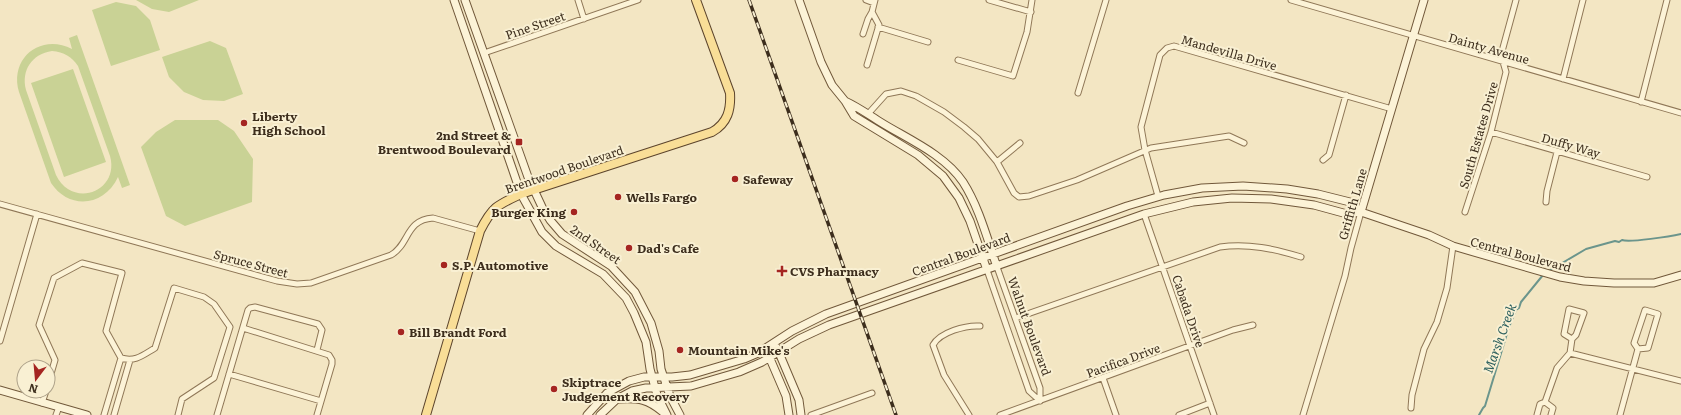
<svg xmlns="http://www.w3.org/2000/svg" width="1681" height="415" font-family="Literata,serif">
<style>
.green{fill:#c9d295;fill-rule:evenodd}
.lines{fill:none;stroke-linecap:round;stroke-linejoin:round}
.stream{stroke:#6b958c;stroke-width:2}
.street-casing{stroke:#8f7757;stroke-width:7}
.secondary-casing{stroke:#71583a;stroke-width:9}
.primary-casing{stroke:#5c442c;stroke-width:10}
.street{stroke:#fcf3d7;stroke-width:5}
.secondary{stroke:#fcf3d7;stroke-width:7}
.primary{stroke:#f9de97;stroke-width:8}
.rail-casing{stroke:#3d2e1d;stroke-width:3.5}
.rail{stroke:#f9f0d3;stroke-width:2;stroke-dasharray:6;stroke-linecap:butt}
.poi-dot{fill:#a52521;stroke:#f9f0d3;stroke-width:1.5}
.labels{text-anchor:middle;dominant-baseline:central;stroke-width:4;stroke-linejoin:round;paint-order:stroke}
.street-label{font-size:12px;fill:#3d2e1d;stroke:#f9f0d3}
.poi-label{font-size:12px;font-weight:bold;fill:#3d2e1d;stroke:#f9f0d3;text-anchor:start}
.water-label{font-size:13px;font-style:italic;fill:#2b5f5d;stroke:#f9f0d3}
</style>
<rect width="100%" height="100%" fill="#f3e6c3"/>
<!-- green -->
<path class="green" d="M 136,0 L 199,0 L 169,12 L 152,9 Z
M 116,2 L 136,6 L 150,20 L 160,50 L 111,66 L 92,10 Z
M 77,35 L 130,185 L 122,188 L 118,177 C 104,207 69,210 51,183 L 19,92 C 9,58 41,33 72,49 L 69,38 ZM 52,51 C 64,52 72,57 78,66 L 110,156 C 120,192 72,209 56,175 L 26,90 C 21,70 32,54 52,51 Z
M 210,41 L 226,48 L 243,94 L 224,101 L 203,100 L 184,92 L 169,77 L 162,57 Z
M 73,69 L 106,162 L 64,177 L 31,83 Z
M 175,120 L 218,120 L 234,131 L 253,159 L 252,202 L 185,226 L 166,216 L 141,147 L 156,132 Z"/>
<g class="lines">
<!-- stream -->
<path class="stream" d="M 1547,272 L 1586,249 L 1615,241 L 1619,242 L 1622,240 C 1629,243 1672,236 1681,234
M 1479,415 L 1483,408 L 1485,406 L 1509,327 L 1516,310 L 1519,308 L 1521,302 L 1543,275"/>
<defs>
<path id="street" d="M 578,0 L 584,19
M 866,0 L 874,3
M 989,0 L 1031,12
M 1291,0 L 1681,113
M 878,27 L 928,42
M 863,34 L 868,19 L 872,12
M 484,53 L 638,0
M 958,60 L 1013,76 L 1027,32 L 1032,0
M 867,65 L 879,25 L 872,12 L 875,0
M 1563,79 L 1583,0
M 1078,93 L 1106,0
M 1641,102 L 1667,0
M 868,114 L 886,94 L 901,91 L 916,96 L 944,112 L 964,127 L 978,139 L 997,162 L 1014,193 L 1019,197 L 1029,196 L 1077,180 L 1151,148 L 1229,136 L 1244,143
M 1491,132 L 1647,177
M 1323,160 L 1329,155 L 1346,95
M 997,162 L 1020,143
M 1158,196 L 1145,150 L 1141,127 L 1160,55 L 1167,48 L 1174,46 L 1392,109
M 1546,202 L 1547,191 L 1557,152
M 0,204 L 277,281 L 297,284 L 311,283 L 391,255 C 410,244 405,220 433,218 L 480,231
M 1465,212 L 1491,132 L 1506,72 L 1501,55 L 1516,0
M 1144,214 L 1214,415
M 997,267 L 1040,388 L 1040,401
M 987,270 L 1029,391 L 1040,401
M 1645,310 L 1658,314 L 1648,348 L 1638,349 L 1634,343 Z
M 1016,318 L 1220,247 C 1248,243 1275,249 1301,257
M 243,328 L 329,355 L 332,360 L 332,364 L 317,415
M 0,341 L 37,214
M 1570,353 L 1681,381
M 229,374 L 321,401
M 1103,378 L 1116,415
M 48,384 L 55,360 L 39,325 L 54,278 L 82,263 L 122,273 L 106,331 L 121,358 C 136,362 143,355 155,348 L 174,288 L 204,297 L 214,304 L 230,327 L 214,378 L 182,399 L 178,415
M 1545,402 L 1553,408 L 1551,415
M 42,403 L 46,391
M 1411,408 L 1412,395 L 1424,349 L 1437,322 L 1447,288 L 1453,246
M 56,415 L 59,407
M 104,415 L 121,358
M 114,415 L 130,360
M 217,415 L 248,310 L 250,308 L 255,307 L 318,324 L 322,330 L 317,350
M 811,415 L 872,393
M 969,415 L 944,375 L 933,345 C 940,332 966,325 980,326
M 1000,415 L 1233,330 L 1253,325
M 1179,415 L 1210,403
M 1303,415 L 1345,276 L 1351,248 L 1361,212
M 1537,415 L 1540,404 L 1545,402 L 1557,368 L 1570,353 L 1572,339 L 1576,335 L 1584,313 L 1569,309 L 1564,334 L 1572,339
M 1620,415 L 1638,349"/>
<path id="secondary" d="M 454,0 L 521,194 L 542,232 L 556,246 L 603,274 L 626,298 L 634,313 L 646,342 L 650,369 L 657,395 L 667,415
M 465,0 L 528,177 L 542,207 L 550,220 L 562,234 L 611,266 L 635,292 L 651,323 L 659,351 L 661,369 L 670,396 L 680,415
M 799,0 L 821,62 L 832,85 L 845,101 L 854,116 L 918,155 L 943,176 L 959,198 L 970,221 L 987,270
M 845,101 C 858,107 869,115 882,123 C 908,139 945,155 963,182 C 979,207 987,238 997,267
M 1361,212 L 1424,0
M 777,348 L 799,400 L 801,415
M 768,354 L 786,396 L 789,415
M 0,390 L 87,415
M 619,399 C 639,398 648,399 664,413
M 587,415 L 607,393 L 629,381 L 644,377 L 672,377 L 690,375 L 744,359 L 758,353 L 792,331 L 826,314 L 1127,206 L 1164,195 L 1202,188 L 1243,186 L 1287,189 L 1318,194 L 1350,202 L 1361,212 L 1429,235 L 1453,246 L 1560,277 L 1584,281 L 1614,283 L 1654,283 L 1681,275
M 600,415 L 617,399 L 632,391 L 646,388 L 691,386 L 739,372 L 762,362 L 799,339 L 829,325 L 1144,214 L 1193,202 L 1232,198 L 1271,199 L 1314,205 L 1347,214 L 1361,212"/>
<path id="primary" d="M 426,415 L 480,231 C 492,207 497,205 521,194 L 712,132 C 728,123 731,109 730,93 L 696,0"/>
</defs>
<!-- street casing -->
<use href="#street" class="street-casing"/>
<!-- secondary casing -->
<use href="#secondary" class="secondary-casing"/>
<!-- primary casing -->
<use href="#primary" class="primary-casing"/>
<!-- street -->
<use href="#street" class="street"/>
<!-- secondary -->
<use href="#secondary" class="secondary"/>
<!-- primary -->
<use href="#primary" class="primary"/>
<defs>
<path id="rail" d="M 749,0 L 896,415"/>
</defs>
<!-- rail casing -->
<use href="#rail" class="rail-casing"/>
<!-- rail -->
<use href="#rail" class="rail"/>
</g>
<!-- markers -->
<g class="poi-dot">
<circle cx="244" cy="123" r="4"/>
<rect x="515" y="138" width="8" height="8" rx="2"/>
<circle cx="735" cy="179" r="4"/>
<circle cx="618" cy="197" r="4"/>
<circle cx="574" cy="212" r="4"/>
<circle cx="629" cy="248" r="4"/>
<circle cx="444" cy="265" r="4"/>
<path d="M780 265h4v4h4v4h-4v4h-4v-4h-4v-4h4z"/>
<circle cx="401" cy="332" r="4"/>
<circle cx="680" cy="350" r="4"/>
<circle cx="554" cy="389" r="4"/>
</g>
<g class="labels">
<!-- street labels -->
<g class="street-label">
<text transform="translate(535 25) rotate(-19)">Pine Street</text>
<text transform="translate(1489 48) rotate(16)">Dainty Avenue</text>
<text transform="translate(1229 52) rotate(16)">Mandevilla Drive</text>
<text transform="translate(1478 135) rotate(-74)">South Estates Drive</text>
<text transform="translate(1571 145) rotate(16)">Duffy Way</text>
<text transform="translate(564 169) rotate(-19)">Brentwood Boulevard</text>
<text transform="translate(1352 204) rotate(-74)">Griffith Lane</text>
<text transform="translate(596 244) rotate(35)">2nd Street</text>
<text transform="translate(961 254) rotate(-20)">Central Boulevard</text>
<text transform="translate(1521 254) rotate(15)">Central Boulevard</text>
<text transform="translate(251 263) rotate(15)">Spruce Street</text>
<text transform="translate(1189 311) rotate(71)">Cabada Drive</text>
<text transform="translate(1030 326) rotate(70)">Walnut Boulevard</text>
<text transform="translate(1123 360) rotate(-20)">Pacifica Drive</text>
</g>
<!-- poi labels -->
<g class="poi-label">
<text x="252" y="116">Liberty<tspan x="252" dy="14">High School</tspan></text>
<text x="511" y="135" text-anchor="end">2nd Street &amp;<tspan x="511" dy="14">Brentwood Boulevard</tspan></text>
<text x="743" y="179">Safeway</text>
<text x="626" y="197">Wells Fargo</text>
<text x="566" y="212" text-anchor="end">Burger King</text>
<text x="637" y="248">Dad's Cafe</text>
<text x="452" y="265">S.P. Automotive</text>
<text x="790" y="271">CVS Pharmacy</text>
<text x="409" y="332">Bill Brandt Ford</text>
<text x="688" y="350">Mountain Mike's</text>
<text x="562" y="382">Skiptrace<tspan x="562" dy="14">Judgement Recovery</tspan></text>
</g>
<!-- water labels -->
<g class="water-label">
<text transform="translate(1499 338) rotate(-70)">Marsh Creek</text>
</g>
</g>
<!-- north arrow -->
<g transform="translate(36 379) rotate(196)"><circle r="19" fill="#f9f0d3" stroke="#aea28a"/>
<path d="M0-3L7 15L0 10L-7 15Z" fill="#a52521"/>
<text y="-6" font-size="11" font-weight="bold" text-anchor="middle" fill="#3d2e1d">N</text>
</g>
</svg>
